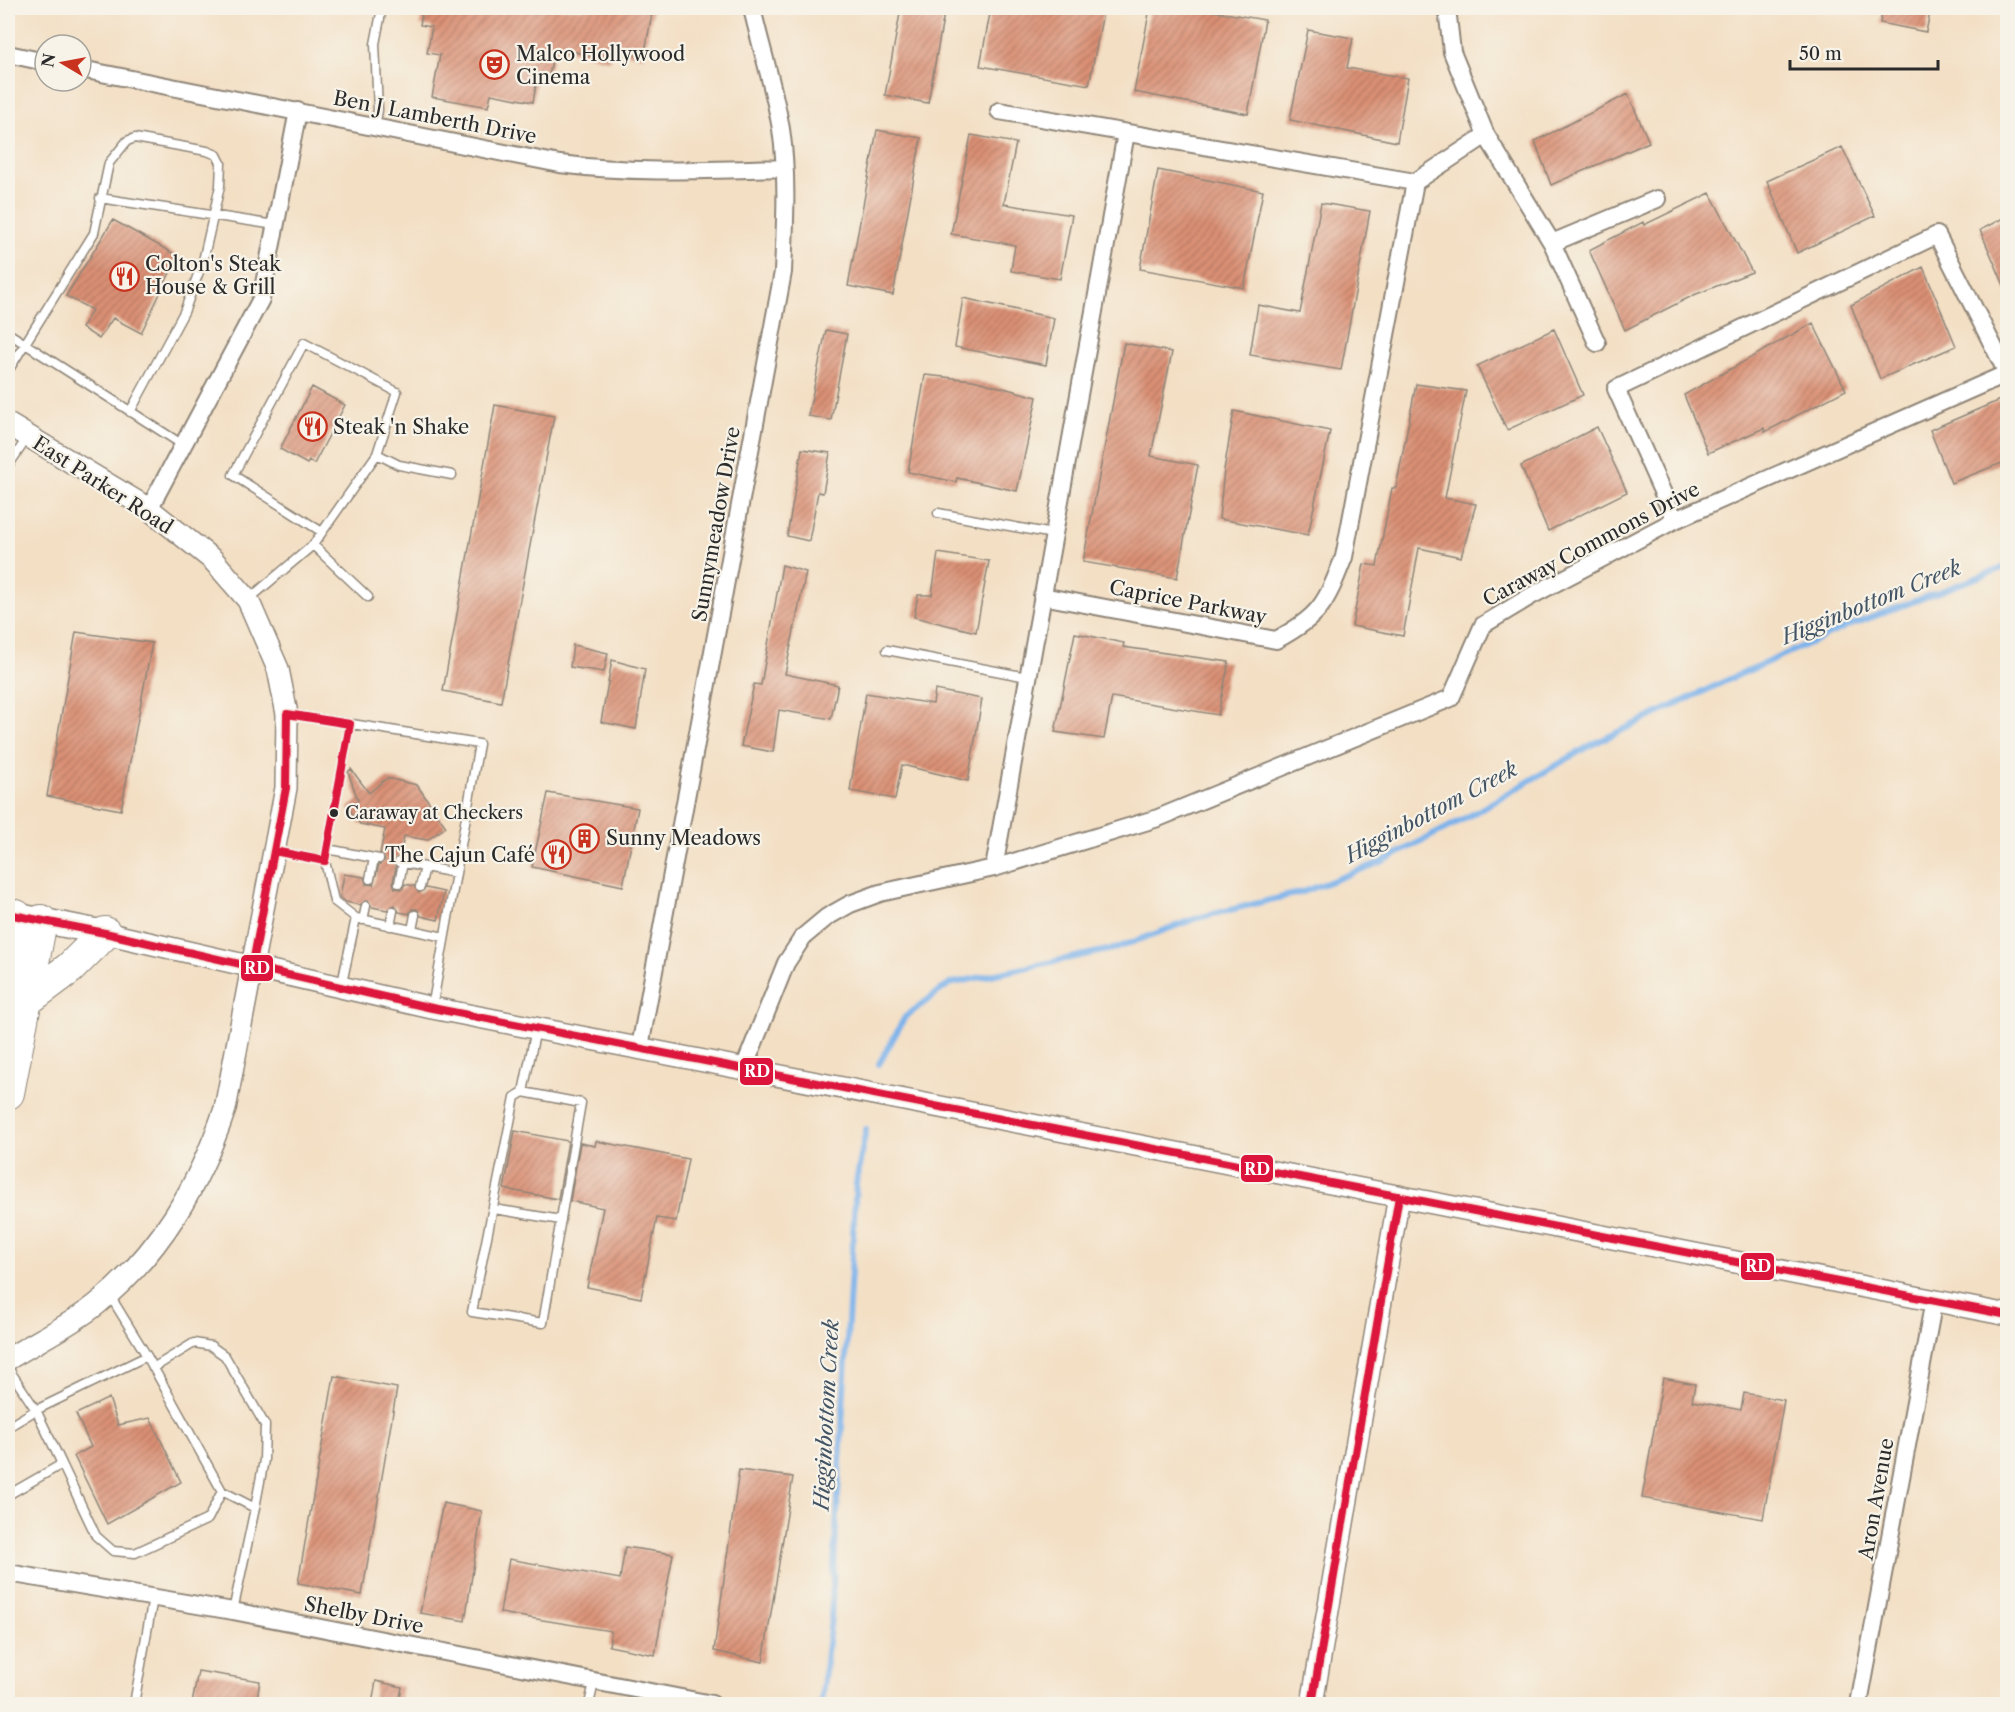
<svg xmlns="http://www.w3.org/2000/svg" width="2015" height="1712" font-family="'Libre Caslon Text',serif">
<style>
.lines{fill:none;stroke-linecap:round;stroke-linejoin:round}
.stream{stroke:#7cb2eb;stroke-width:6}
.building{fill:url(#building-hatch)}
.service-casing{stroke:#8f8578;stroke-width:11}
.minor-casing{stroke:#8f8578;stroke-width:20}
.tertiary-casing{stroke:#8f8578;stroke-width:24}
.secondary-casing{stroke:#8f8578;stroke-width:27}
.motorway-casing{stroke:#8f8578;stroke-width:34}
.service{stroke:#fff;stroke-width:8}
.minor{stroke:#fff;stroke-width:16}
.tertiary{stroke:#fff;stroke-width:21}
.secondary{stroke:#fff;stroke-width:24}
.motorway{stroke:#fff;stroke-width:32}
.bus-1-casing{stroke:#f7f3e8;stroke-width:12}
.bus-1{stroke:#dc143c;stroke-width:8}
.bus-dot{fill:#2b2b2b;stroke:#f7f3e8;stroke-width:2}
.labels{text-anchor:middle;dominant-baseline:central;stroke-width:4.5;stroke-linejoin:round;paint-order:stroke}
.bus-label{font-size:18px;fill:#2b2b2b;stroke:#f7f3e8;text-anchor:start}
.poi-label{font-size:20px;fill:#2b2b2b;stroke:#f7f3e8;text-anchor:start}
.street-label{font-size:20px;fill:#2b2b2b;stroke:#f7f3e8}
.water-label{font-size:21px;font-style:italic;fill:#435465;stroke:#f7f3e8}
.line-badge{stroke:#f7f3e8;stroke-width:2}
.badge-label{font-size:16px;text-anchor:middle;font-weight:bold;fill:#fff}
</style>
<defs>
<pattern id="building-hatch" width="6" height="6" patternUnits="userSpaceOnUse" patternTransform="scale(1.5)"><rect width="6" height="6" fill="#da9075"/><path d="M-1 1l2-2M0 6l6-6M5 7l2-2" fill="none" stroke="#b17660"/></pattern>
</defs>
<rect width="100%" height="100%" fill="#f7f3e8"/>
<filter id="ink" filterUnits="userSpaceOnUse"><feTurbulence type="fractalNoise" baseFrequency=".0167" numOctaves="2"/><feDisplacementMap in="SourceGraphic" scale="12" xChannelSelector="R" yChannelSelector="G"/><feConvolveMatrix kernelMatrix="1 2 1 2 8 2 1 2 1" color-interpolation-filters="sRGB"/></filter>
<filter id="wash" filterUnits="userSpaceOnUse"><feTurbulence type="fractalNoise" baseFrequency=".008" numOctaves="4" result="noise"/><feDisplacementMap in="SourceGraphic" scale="24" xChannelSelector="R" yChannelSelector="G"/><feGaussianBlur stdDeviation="1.35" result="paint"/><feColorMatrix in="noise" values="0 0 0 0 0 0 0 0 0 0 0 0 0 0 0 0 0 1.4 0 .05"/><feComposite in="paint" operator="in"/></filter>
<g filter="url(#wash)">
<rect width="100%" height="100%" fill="#f3dfc4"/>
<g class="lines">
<!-- stream -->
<path class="stream" d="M 879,1064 L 905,1017 L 949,984 L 1117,948 L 1197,918 L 1303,892 L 1381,862 L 1462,820 L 1591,745 L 1721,683 L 1843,628 L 2008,566
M 821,1704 L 831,1618 L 856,1183 L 866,1129"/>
</g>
<g id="blocks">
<!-- building -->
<path class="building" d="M 423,8 L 653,8 L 644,57 L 611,49 L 610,61 L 568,50 L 568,53 L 554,50 L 549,76 L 538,74 L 533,102 L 491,94 L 488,107 L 432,97 L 440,55 L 427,53 L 432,27 L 420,25 Z
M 901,8 L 945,8 L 928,103 L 885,95 Z
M 991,8 L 1104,8 L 1089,85 L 980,66 Z
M 1150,8 L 1196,8 L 1265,20 L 1248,114 L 1134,92 Z
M 1883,8 L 1931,8 L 1926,32 L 1880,23 Z
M 1308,30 L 1353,38 L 1347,68 L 1408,78 L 1397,142 L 1290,120 Z
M 1628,94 L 1649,142 L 1551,185 L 1535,141 Z
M 877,130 L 921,138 L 893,295 L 848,286 Z
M 971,135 L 1016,143 L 1004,204 L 1072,215 L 1060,279 L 1011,271 L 1015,245 L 951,234 Z
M 1842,147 L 1875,216 L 1797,253 L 1767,181 Z
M 1158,170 L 1263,191 L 1244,288 L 1140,269 Z
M 1710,193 L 1752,272 L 1694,295 L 1625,330 L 1589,250 L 1643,222 L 1644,225 Z
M 1321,203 L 1370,211 L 1341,370 L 1250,355 L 1258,305 L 1300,313 Z
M 2007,216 L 2007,292 L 1980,230 Z
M 113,220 L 178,256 L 141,333 L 113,318 L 99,339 L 82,328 L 92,310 L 66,296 Z
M 1923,267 L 1956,346 L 1880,379 L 1851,305 Z
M 963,298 L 1054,318 L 1046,365 L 955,347 Z
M 1813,323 L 1846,390 L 1765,432 L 1764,428 L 1708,453 L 1684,395 Z
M 1554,329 L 1583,395 L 1507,430 L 1477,366 Z
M 826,330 L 847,334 L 831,420 L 808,416 Z
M 1124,343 L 1172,352 L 1151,456 L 1198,465 L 1177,578 L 1083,562 Z
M 925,375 L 973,380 L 1037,397 L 1017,491 L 957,478 L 956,482 L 908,472 Z
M 1416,384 L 1466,391 L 1445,498 L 1476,504 L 1461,557 L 1419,548 L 1403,636 L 1352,626 L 1364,564 L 1377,566 L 1392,488 L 1396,488 Z
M 312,387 L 345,405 L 314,464 L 309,461 L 307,464 L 280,449 Z
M 2007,397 L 2007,461 L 1951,483 L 1930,430 Z
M 495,405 L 554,416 L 501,702 L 443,691 Z
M 1234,411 L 1330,431 L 1308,535 L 1219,519 L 1224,470 Z
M 1597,427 L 1627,492 L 1548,531 L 1521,466 Z
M 802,449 L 830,453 L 823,493 L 818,492 L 809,541 L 787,536 Z
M 938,553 L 989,561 L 976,632 L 914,617 L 918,595 L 932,595 Z
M 782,565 L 806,572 L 785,674 L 838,685 L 831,719 L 779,710 L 773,752 L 741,746 L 754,684 L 761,685 Z
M 76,632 L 152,643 L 121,810 L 47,796 Z
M 1075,633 L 1124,643 L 1123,647 L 1229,662 L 1218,715 L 1112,697 L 1104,739 L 1055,732 Z
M 573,645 L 608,653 L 604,672 L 570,667 Z
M 612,660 L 645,669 L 636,729 L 601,722 Z
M 935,690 L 982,699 L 968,781 L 902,765 L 895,799 L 850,791 L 866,693 L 933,704 Z
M 351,769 L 369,793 L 387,778 L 417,785 L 446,827 L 427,840 L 404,836 L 400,856 L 393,861 L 396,867 L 393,882 L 395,888 L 402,889 L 405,884 L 414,886 L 419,893 L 426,888 L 444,892 L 438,920 L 421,916 L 417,909 L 412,909 L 409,914 L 399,912 L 395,905 L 387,910 L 372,907 L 368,900 L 360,905 L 346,902 L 340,897 L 344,874 L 364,877 L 366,884 L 373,885 L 379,865 L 385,860 L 380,853 L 385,829 L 360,824 L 348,808 L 358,800 L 348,772 Z
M 548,793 L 638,808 L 623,886 L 532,867 Z
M 515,1131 L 568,1141 L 558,1199 L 504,1189 Z
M 596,1141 L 688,1159 L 676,1221 L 657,1218 L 641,1298 L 587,1287 L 603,1208 L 570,1201 L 580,1143 L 595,1146 Z
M 334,1376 L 397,1388 L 362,1595 L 298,1583 Z
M 1663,1378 L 1695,1384 L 1692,1401 L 1741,1410 L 1744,1393 L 1784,1400 L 1763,1519 L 1642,1498 Z
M 109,1398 L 118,1425 L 150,1418 L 181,1482 L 107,1524 L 74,1456 L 91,1447 L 76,1414 Z
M 739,1470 L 793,1477 L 763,1662 L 714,1651 Z
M 443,1503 L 482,1511 L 465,1621 L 420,1613 Z
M 625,1547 L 673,1554 L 655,1655 L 609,1646 L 611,1631 L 500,1613 L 509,1559 L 620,1579 Z
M 198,1671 L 260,1681 L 256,1704 L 192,1704 Z
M 376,1681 L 402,1687 L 399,1704 L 372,1704 Z"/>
</g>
</g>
<g filter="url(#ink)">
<use href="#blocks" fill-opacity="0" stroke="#8f8578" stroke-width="1.5"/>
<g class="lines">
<defs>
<path id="service" d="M 375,127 L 378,110 L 375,44 L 382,8
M 100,198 L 275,225
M 8,333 L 183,445
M 8,371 L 94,233 L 109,163 L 127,141 L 135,138 L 207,151 L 217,155 L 221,163 L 220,186 L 203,261 L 184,312 L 130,412
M 377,454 L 399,465 L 452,475
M 8,466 L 28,437
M 938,513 L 1053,534
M 313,545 L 368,597
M 248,600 L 313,545 L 377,454 L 397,392 L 304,343 L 233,475 L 322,532
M 887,650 L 1027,677
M 288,714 L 479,744 L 432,1008
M 350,724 L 325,861 L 334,901 L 356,918
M 327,849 L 379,859
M 276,851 L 325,861
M 399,862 L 456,873
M 370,879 L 374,858
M 399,883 L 403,863
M 420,887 L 425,867
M 363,920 L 366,906
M 390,926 L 393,911
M 412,930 L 415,915
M 341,988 L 356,918 L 444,937
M 523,1092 L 515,1097 L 472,1312 L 543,1323 L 581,1103 L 523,1092 L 536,1029
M 494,1209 L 561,1220
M 147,1356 L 222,1491 L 255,1508 L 233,1611
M 8,1368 L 36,1410 L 147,1356 L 109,1294
M 153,1368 L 194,1343 L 211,1346 L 225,1356 L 265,1425 L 264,1460 L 255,1508
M 8,1427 L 36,1410 L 62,1464 L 8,1495
M 62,1464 L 96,1536 L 113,1551 L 135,1553 L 208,1519 L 222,1491
M 134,1704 L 153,1598
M 589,1704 L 594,1683"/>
<path id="minor" d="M 1447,8 L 1452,52 L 1486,135 L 1552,243 L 1597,343
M 8,54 L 45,62
M 81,69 L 560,164 C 635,174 709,170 784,168
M 999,111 L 1415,182
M 1552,243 L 1657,199
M 149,509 L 261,299 L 298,111
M 1675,520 L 1616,389 L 1937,235 L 2007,373
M 1042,596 L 1276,640 C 1321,616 1326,603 1344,557 L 1415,182 L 1486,135
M 994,868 L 1126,133
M 640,1047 L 783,272 C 785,224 788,176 781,129 C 774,87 761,48 752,8
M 744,1068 L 786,963 L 803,937 L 827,917 L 850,904 L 880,893 L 994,868 L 1158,818 L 1451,698 L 1483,625 L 1531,596 L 1675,520 L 2008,373
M 8,1573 L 233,1611 L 712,1704
M 1859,1704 L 1934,1300"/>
<path id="tertiary" d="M 8,424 L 149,509 L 213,560 L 248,600 L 278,669 L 287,714 L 286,788 L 225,1109 C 199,1185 161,1252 97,1304 C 71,1325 37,1341 8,1359
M 105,933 L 432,1008 L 2008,1315
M 1312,1704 L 1399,1196"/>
<path id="secondary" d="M 24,917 L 105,933"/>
<path id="motorway" d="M 8,957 L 16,916
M 27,1000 L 70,968 L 105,933
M 8,1093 L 41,921"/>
</defs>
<!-- service casing -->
<use href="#service" class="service-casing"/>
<!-- minor casing -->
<use href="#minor" class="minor-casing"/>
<!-- tertiary casing -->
<use href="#tertiary" class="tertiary-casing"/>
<!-- secondary casing -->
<use href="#secondary" class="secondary-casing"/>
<!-- motorway casing -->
<use href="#motorway" class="motorway-casing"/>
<!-- service -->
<use href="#service" class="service"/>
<!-- minor -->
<use href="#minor" class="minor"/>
<!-- tertiary -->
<use href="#tertiary" class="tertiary"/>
<!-- secondary -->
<use href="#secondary" class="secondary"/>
<!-- motorway -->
<use href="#motorway" class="motorway"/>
<defs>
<path id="bus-1" d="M 287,714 L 350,724 L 325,861 L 274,851 L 286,788 Z
M 8,914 L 105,933 L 432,1008 L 2008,1315
M 252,968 L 274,851
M 1312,1704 L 1399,1196"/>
</defs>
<!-- bus-1 casing -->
<use href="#bus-1" class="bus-1-casing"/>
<!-- bus-1 -->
<use href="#bus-1" class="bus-1"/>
</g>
</g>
<!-- icons -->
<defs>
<symbol id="theatre-ring" viewBox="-11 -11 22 22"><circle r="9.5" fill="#f7f3e8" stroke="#c8321e" stroke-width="1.5"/><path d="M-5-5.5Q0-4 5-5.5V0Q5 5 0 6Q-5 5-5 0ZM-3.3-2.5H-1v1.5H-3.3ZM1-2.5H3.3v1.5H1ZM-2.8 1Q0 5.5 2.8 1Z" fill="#c8321e"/></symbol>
<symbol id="restaurant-ring" viewBox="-11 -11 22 22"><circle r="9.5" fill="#f7f3e8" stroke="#c8321e" stroke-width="1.5"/><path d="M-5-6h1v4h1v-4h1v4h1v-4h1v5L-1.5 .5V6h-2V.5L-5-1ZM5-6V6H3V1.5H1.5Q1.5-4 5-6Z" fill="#c8321e"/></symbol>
<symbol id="building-ring" viewBox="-11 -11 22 22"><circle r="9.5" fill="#f7f3e8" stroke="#c8321e" stroke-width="1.5"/><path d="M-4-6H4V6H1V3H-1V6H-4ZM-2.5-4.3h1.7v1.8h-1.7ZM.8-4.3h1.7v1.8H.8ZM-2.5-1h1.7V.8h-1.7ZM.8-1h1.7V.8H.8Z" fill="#c8321e"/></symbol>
</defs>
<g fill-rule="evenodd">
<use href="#theatre-ring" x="478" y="48" width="33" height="33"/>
<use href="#restaurant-ring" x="108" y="260" width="33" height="33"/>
<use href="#restaurant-ring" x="296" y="410" width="33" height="33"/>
<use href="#building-ring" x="568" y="822" width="33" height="33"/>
<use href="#restaurant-ring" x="540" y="838" width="33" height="33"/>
</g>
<!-- markers -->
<circle class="bus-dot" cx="334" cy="813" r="5"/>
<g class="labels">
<!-- bus labels -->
<g class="bus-label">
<text x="345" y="813">Caraway at Checkers</text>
</g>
<!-- poi labels -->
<g class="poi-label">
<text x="516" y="54">Malco Hollywood<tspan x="516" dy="23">Cinema</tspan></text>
<text x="145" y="264">Colton's Steak<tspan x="145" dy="23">House &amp; Grill</tspan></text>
<text x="333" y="427">Steak 'n Shake</text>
<text x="606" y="838">Sunny Meadows</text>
<text x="535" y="855" text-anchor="end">The Cajun Café</text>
</g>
<!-- street labels -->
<g class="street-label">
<text transform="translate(435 117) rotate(11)">Ben J Lamberth Drive</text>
<text transform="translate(103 485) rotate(33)">East Parker Road</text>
<text transform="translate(716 524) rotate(-80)">Sunnymeadow Drive</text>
<text transform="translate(1591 544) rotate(-28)">Caraway Commons Drive</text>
<text transform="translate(1188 602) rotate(11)">Caprice Parkway</text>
<text transform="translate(1876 1499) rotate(-80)">Aron Avenue</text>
<text transform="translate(364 1615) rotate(11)">Shelby Drive</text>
</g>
<!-- water labels -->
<g class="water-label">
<text transform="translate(1871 602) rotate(-22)">Higginbottom Creek</text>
<text transform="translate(1431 812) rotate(-28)">Higginbottom Creek</text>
<text transform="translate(826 1415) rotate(-87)">Higginbottom Creek</text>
</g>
</g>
<g class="line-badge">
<rect x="240" y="954" width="34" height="28" rx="6" fill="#dc143c"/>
<rect x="739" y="1057" width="35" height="29" rx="6" fill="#dc143c"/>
<rect x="1240" y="1154" width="34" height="29" rx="6" fill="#dc143c"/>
<rect x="1740" y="1252" width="35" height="29" rx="6" fill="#dc143c"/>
</g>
<g class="badge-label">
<text x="257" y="974">RD</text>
<text x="757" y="1077">RD</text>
<text x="1257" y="1175">RD</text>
<text x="1758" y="1272">RD</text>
</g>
<!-- margin -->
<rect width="2015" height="1712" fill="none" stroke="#f7f3e8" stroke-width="30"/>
<!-- north arrow -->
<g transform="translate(63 63) rotate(280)"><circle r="28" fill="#f7f3e8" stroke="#a5a39c" stroke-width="1.5"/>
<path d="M0-4.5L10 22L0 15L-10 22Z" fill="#c8321e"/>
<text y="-9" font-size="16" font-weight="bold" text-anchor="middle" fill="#2b2b2b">N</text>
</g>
<!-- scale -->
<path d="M1790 60v9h148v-9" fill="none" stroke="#2b2b2b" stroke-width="3"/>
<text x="1799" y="60" font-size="18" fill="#2b2b2b" stroke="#f7f3e8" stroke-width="4.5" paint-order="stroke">50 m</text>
</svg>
